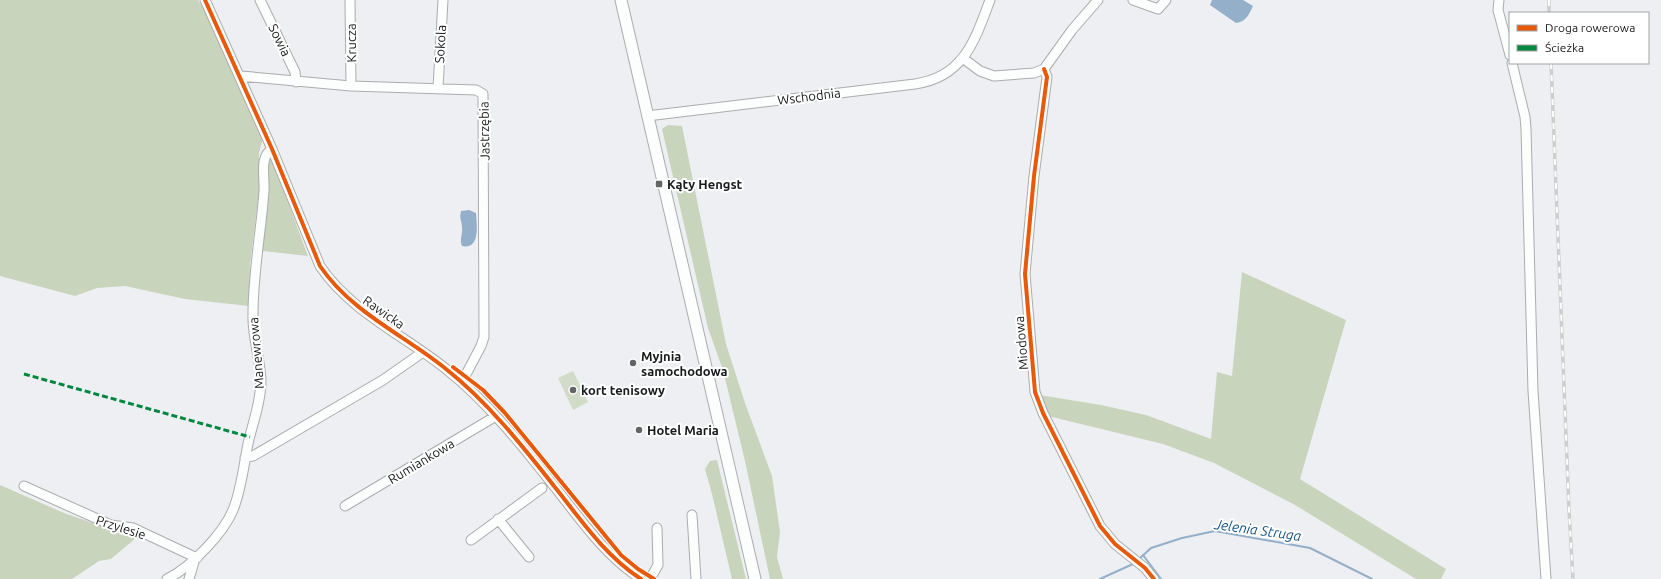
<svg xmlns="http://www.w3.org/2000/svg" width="1661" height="579" font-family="Ubuntu,sans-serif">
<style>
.green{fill:#d1dbc8}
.forest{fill:#c8d5bc}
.water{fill:#93afc9}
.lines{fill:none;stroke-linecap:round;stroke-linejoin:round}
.stream{stroke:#93afc9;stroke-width:2}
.minor-casing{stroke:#abacae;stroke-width:11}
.major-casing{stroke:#abacae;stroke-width:13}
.minor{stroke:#fcfdfd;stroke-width:9}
.major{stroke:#fcfdfd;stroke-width:11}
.rail-casing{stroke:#cececf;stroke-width:3.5}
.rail{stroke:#fff;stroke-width:2;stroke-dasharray:6;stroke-linecap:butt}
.quiet{stroke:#00873e;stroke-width:3;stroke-dasharray:6 3;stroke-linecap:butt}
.cycleway-casing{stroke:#fff;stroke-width:6}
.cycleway{stroke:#e8590c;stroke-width:4}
.poi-dot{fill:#626466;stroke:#fff;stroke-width:1.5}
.labels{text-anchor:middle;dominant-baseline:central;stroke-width:4;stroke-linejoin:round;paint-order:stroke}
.street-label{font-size:13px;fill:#17191a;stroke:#fff}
.poi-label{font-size:13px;font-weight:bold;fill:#17191a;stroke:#fff;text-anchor:start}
.water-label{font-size:14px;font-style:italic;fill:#155383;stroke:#fff}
</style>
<rect width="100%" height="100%" fill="#edeff2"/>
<!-- green -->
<path class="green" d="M 573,371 L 588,402 L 573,410 L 558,378 Z"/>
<!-- forest -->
<path class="forest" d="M 0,0 L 198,0 L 208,17 L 263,138 L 259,153 L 259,192 L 250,264 L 249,306 L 185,299 L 125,286 L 97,288 L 75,296 L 0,276 Z
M 668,125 L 682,126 L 726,344 L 745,403 L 772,476 L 780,532 L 777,557 L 783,579 L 770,579 L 745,461 L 723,370 L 708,328 L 662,129 Z
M 272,159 L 308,256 L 263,251 L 261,242 L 267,161 Z
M 1242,272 L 1346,320 L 1300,479 L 1446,569 L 1441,579 L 1416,579 L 1295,505 L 1214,463 L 1163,444 L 1048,416 L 1039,395 L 1101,405 L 1146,415 L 1211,439 L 1217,372 L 1232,376 Z
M 717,460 L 746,579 L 732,579 L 712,494 L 705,469 L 710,461 Z
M 0,485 L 64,513 L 136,538 L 111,559 L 99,561 L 72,579 L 0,579 Z"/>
<!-- water -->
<path class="water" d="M 1212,0 L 1243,0 L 1253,6 C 1249,14 1246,22 1236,23 L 1210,5 Z
M 469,210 L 476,213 C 477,226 480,250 462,246 C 459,239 463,235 462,228 C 462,221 459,219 461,211 Z"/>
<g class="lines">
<!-- stream -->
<path class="stream" d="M 1143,555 L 1161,579
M 1139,559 L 1151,548 L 1182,538 L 1215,531 L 1310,548 L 1372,579
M 1100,579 L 1133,564"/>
<defs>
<path id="minor" d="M 205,0 L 272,149 L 320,266 C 351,312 404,335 446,369 C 489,403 524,448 558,491 C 583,523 607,557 641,579
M 260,0 L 295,72 L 296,82
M 350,0 L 351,86
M 1133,0 L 1158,9 L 1166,0
M 1499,0 L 1498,10 L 1510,55
M 964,59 L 980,71 L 994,76 L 1034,73 L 1044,69 L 1072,30 L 1098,0
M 1512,63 L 1525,117 L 1526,129 L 1533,391 L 1546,579
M 1044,69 L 1047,77 L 1034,176 L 1025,274 L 1035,392 L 1043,413 L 1100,526 L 1115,544 L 1145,568 L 1154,579
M 241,76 L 351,86 L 476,90 L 483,94 L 484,337 L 481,346 L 462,382
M 438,88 L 443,0
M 647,116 L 915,84 C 964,77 975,40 990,0
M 245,458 L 253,456 L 383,380 L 423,352
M 24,486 L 111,525 L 133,528 L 197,558
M 345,506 L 496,416
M 692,515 L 696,579
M 498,519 L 529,557
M 471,540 L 542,488
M 167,579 C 191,567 223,534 233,510 C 242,488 244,462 249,439 C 254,420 261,400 261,380 C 260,358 252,336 253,314 C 253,273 261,232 264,191 C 265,177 259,157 272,149
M 189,579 L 194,562
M 650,579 L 658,565 L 657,528"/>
<path id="major" d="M 621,0 L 755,579"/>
</defs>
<!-- minor casing -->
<use href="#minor" class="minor-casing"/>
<!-- major casing -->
<use href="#major" class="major-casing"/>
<!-- minor -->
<use href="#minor" class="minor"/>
<!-- major -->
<use href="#major" class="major"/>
<defs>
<path id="rail" d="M 1549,0 L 1549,13
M 1551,63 L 1569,510 L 1573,579"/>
</defs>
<!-- rail casing -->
<use href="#rail" class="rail-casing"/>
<!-- rail -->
<use href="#rail" class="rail"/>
<!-- quiet -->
<path class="quiet" d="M 24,374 L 250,437"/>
<defs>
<path id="cycleway" d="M 205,0 L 272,149 L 320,266 C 351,312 404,335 446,369 C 489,403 524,448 558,491 C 583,523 607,557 641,579
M 1044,69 L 1047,77 L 1034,176 L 1025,274 L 1035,392 L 1043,413 L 1100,526 L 1115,544 L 1145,568 L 1154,579
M 453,367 L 483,390 L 505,413 L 621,555 L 638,569 L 654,579"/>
</defs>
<!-- cycleway casing -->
<use href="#cycleway" class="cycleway-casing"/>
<!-- cycleway -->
<use href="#cycleway" class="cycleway"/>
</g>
<!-- markers -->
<g class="poi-dot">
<rect x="655" y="180" width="8" height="8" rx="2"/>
<circle cx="633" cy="363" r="4"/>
<circle cx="573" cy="390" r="4"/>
<circle cx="639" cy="430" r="4"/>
</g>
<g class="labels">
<!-- street labels -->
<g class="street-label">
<text transform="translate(280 40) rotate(64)">Sowia</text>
<text transform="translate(351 43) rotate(-91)">Krucza</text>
<text transform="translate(440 44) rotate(-87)">Sokola</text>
<text transform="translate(809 96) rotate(-7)">Wschodnia</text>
<text transform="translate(484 131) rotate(-91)">Jastrzębia</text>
<text transform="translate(384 312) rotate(35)">Rawicka</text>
<text transform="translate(1021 343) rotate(-95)">Miodowa</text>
<text transform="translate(256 353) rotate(-95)">Manewrowa</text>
<text transform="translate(421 461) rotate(-31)">Rumiankowa</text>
<text transform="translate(121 527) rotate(18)">Przylesie</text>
</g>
<!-- poi labels -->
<g class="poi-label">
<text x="667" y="184">Kąty Hengst</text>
<text x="641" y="356">Myjnia<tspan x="641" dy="15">samochodowa</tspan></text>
<text x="581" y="390">kort tenisowy</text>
<text x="647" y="430">Hotel Maria</text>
</g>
<!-- water labels -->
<g class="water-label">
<text transform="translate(1258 530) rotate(8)">Jelenia Struga</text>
</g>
</g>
<!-- legend -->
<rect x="1509" y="12" width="140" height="52" fill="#ffffff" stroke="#a2a3a3"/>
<rect x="1517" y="25" width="20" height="6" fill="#e8590c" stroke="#a2a3a3"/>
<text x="1545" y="32" font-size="12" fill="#17191a">Droga rowerowa</text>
<rect x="1517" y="45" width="20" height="6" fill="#00873e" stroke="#a2a3a3"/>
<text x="1545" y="52" font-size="12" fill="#17191a">Ścieżka</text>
</svg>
